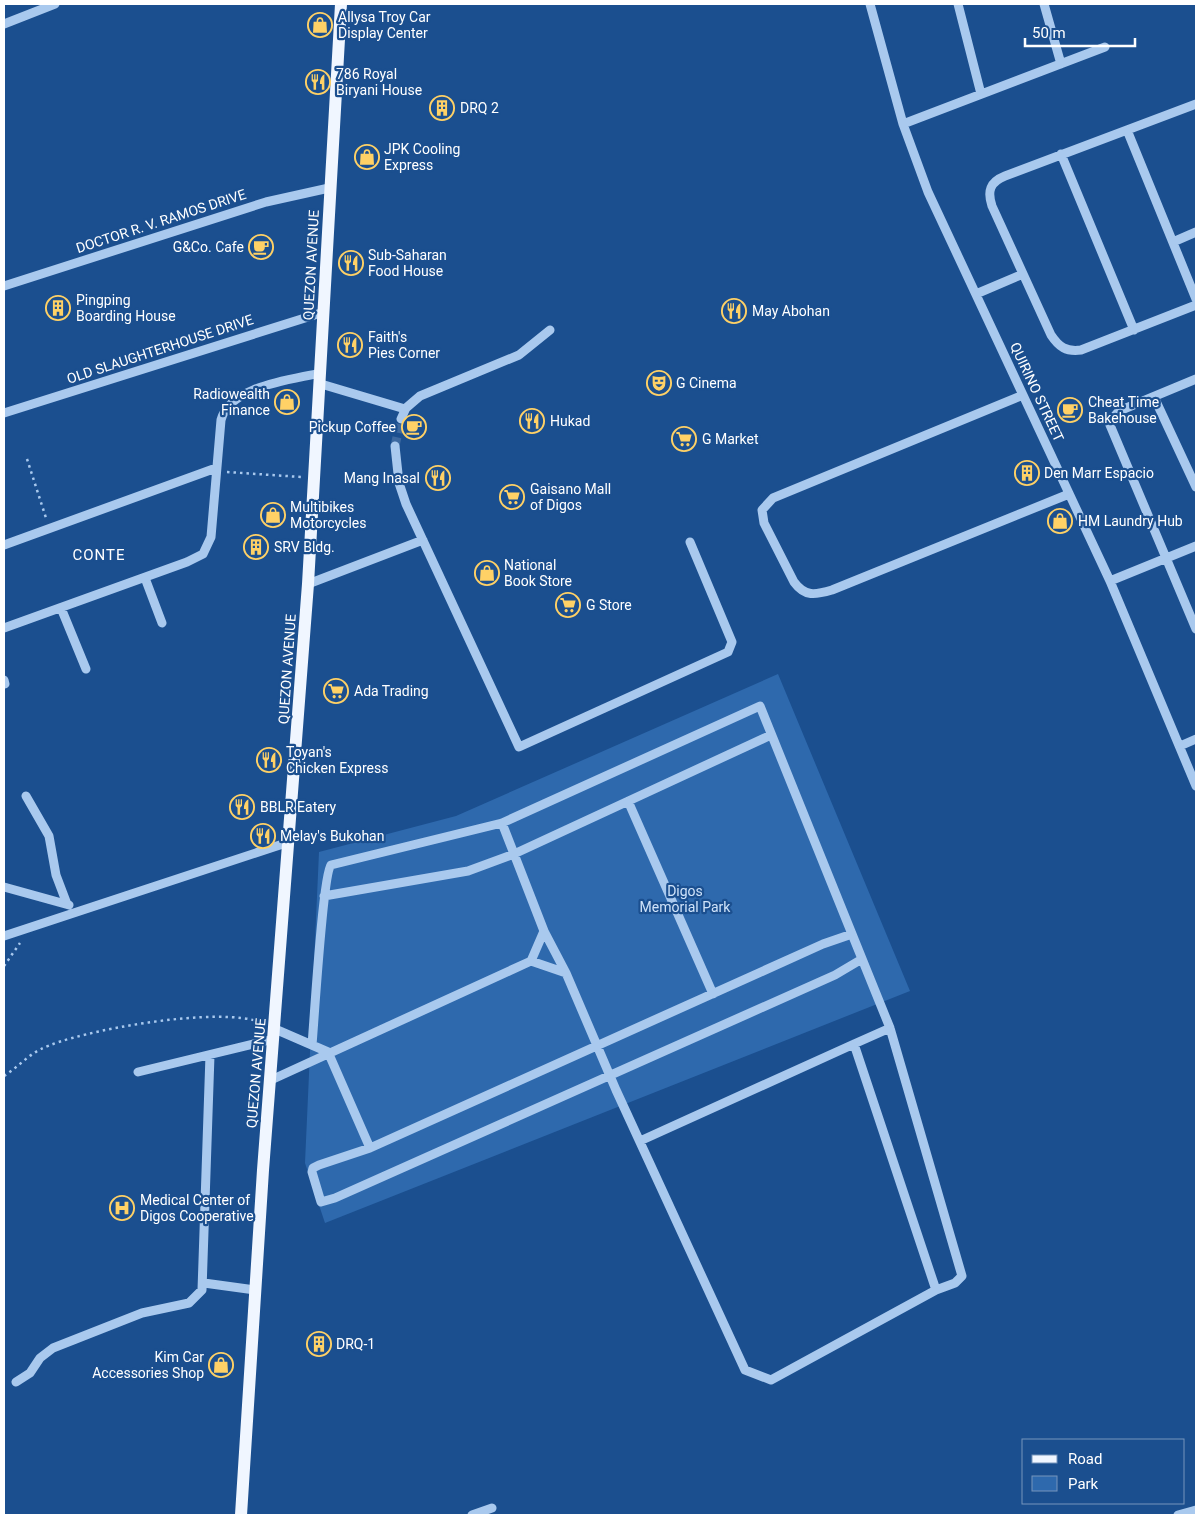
<svg xmlns="http://www.w3.org/2000/svg" width="1200" height="1519" font-family="Roboto,sans-serif">
<style>
.green{fill:#2e69ad}
.lines{fill:none;stroke-linecap:round;stroke-linejoin:round}
.minor-tunnel{stroke:#3d69a0;stroke-width:9;stroke-dasharray:9 4.5;stroke-linecap:butt}
.path{stroke:#a9c9ee;stroke-width:2.5;stroke-dasharray:2.5 4;stroke-linecap:butt}
.minor{stroke:#a9c9ee;stroke-width:9}
.major{stroke:#f0f6ff;stroke-width:12}
.labels{text-anchor:middle;dominant-baseline:central;stroke-width:4.5;stroke-linejoin:round;paint-order:stroke}
.poi-label{font-size:14px;fill:#fff;stroke:#1b4f8f;text-anchor:start}
.street-label{font-size:14px;fill:#fff;stroke:#1b4f8f}
.park-label{font-size:14px;fill:#cfe3fa;stroke:#1b4f8f}
.neighbourhood-label{font-size:15px;letter-spacing:1px;fill:#fff;stroke:#1b4f8f}
</style>
<rect width="100%" height="100%" fill="#1b4f8f"/>
<!-- green -->
<path class="green" d="M 778,674 L 910,991 L 325,1223 L 305,1163 L 319,852 L 456,816 Z"/>
<g class="lines">
<!-- minor-tunnel -->
<path class="minor-tunnel" d="M 395,446 L 401,419"/>
<!-- path -->
<path class="path" d="M 27,459 L 46,518
M 227,472 L 301,477
M 4,966 L 20,943
M 4,1076 C 17,1068 27,1056 41,1049 C 79,1030 223,1005 262,1023"/>
<!-- minor -->
<path class="minor" d="M 870,4 L 903,124 L 928,192 L 1110,581 L 1196,786
M 958,4 L 981,94
M 1044,4 L 1061,64
M 4,24 L 55,4
M 1196,104 L 1005,176 C 990,182 987,191 992,206 L 1051,335 C 1059,347 1066,352 1081,350 L 1196,305
M 903,124 L 1105,47
M 1127,130 L 1196,299
M 1061,154 L 1134,330
M 1173,242 L 1196,232
M 4,286 L 266,202 L 329,188
M 976,294 L 1023,274
M 1196,379 L 1119,411 L 1113,418 L 1110,425 L 1196,629
M 321,384 L 405,409
M 1023,395 L 773,498 L 762,510 L 764,523 L 794,582 C 805,597 815,595 832,590 L 1069,494
M 1154,397 L 1196,487
M 4,413 L 324,312
M 401,419 L 406,408 L 420,396 L 519,355 L 550,330
M 395,446 L 399,483 L 406,504 L 519,747 L 728,652 L 732,642 L 690,542
M 4,545 L 216,468
M 145,578 L 162,623
M 1110,581 L 1196,546
M 308,584 L 423,540
M 61,608 L 86,669
M 4,628 L 187,562 L 203,554 L 211,537 L 221,420 C 230,386 291,380 320,373
M 4,680 L 5,684
M 1180,746 L 1196,739
M 26,796 L 49,836 L 56,875 L 67,904
M 628,801 L 713,994
M 502,823 L 544,931 L 531,961 L 566,973 L 616,1090 L 745,1370 L 771,1380 L 936,1290 L 854,1044 L 640,1141
M 4,887 L 69,905
M 324,896 L 468,871 L 514,854 L 771,735
M 544,931 L 566,973
M 852,934 L 890,1028
M 4,936 L 289,842
M 275,1029 L 328,1052 L 370,1148
M 854,1044 L 890,1028 L 962,1276 L 955,1283 L 936,1290
M 312,1045 C 314,1022 323,874 331,865 L 502,823 L 760,706 L 852,934 L 823,944 L 370,1148 L 319,1165 L 313,1168 L 312,1172 L 321,1202 L 335,1198 L 835,975 L 862,959
M 138,1072 L 274,1039
M 271,1080 L 531,961
M 204,1283 L 255,1290
M 16,1382 L 30,1373 L 40,1358 L 53,1348 L 142,1313 L 189,1303 L 202,1290 L 210,1055
M 472,1515 L 492,1508
M 1178,1515 L 1196,1510"/>
<!-- major -->
<path class="major" d="M 241,1515 L 263,1170 L 308,584 L 341,4"/>
</g>
<!-- icons -->
<defs>
<symbol id="shop-ring" viewBox="-11 -11 22 22"><circle r="9.5" fill="#1b4f8f" stroke="#ffd166" stroke-width="1.5"/><path d="M-5-2.5h2.3a2.7 3.5 0 0 1 5.4 0H5L5.5 6h-11ZM-1.5-2.5h3a1.5 2.3 0 0 0-3 0Z" fill="#ffd166"/></symbol>
<symbol id="restaurant-ring" viewBox="-11 -11 22 22"><circle r="9.5" fill="#1b4f8f" stroke="#ffd166" stroke-width="1.5"/><path d="M-5-6h1v4h1v-4h1v4h1v-4h1v5L-1.5 .5V6h-2V.5L-5-1ZM5-6V6H3V1.5H1.5Q1.5-4 5-6Z" fill="#ffd166"/></symbol>
<symbol id="building-ring" viewBox="-11 -11 22 22"><circle r="9.5" fill="#1b4f8f" stroke="#ffd166" stroke-width="1.5"/><path d="M-4-6H4V6H1V3H-1V6H-4ZM-2.5-4.3h1.7v1.8h-1.7ZM.8-4.3h1.7v1.8H.8ZM-2.5-1h1.7V.8h-1.7ZM.8-1h1.7V.8H.8Z" fill="#ffd166"/></symbol>
<symbol id="cafe-ring" viewBox="-11 -11 22 22"><circle r="9.5" fill="#1b4f8f" stroke="#ffd166" stroke-width="1.5"/><path d="M-5.5-4.5H6V0H3Q3 3.5 0 3.5H-2.5Q-5.5 3.5-5.5 0ZM3-3.2v2h1.7v-2ZM-6 4.5H4V6H-6Z" fill="#ffd166"/></symbol>
<symbol id="theatre-ring" viewBox="-11 -11 22 22"><circle r="9.5" fill="#1b4f8f" stroke="#ffd166" stroke-width="1.5"/><path d="M-5-5.5Q0-4 5-5.5V0Q5 5 0 6Q-5 5-5 0ZM-3.3-2.5H-1v1.5H-3.3ZM1-2.5H3.3v1.5H1ZM-2.8 1Q0 5.5 2.8 1Z" fill="#ffd166"/></symbol>
<symbol id="supermarket-ring" viewBox="-11 -11 22 22"><circle r="9.5" fill="#1b4f8f" stroke="#ffd166" stroke-width="1.5"/><path d="M-6-5.5h2.5l.6 2H6L4.5 2H-2.5L-4.4-4H-6ZM-1.5 3.2a1.3 1.3 0 1 0 .1 0ZM3 3.2a1.3 1.3 0 1 0 .1 0Z" fill="#ffd166"/></symbol>
<symbol id="hospital-ring" viewBox="-11 -11 22 22"><circle r="9.5" fill="#1b4f8f" stroke="#ffd166" stroke-width="1.5"/><path d="M-5-5h3v3.5h4V-5h3V5h-3V1.5h-4V5h-3Z" fill="#ffd166"/></symbol>
</defs>
<g fill-rule="evenodd">
<use href="#shop-ring" x="306" y="11" width="28" height="28"/>
<use href="#restaurant-ring" x="304" y="68" width="28" height="28"/>
<use href="#building-ring" x="428" y="94" width="28" height="28"/>
<use href="#shop-ring" x="353" y="143" width="28" height="28"/>
<use href="#cafe-ring" x="247" y="233" width="28" height="28"/>
<use href="#restaurant-ring" x="337" y="249" width="28" height="28"/>
<use href="#building-ring" x="44" y="294" width="28" height="28"/>
<use href="#restaurant-ring" x="720" y="297" width="28" height="28"/>
<use href="#restaurant-ring" x="336" y="331" width="28" height="28"/>
<use href="#theatre-ring" x="645" y="369" width="28" height="28"/>
<use href="#shop-ring" x="273" y="388" width="28" height="28"/>
<use href="#cafe-ring" x="1056" y="396" width="28" height="28"/>
<use href="#restaurant-ring" x="518" y="407" width="28" height="28"/>
<use href="#cafe-ring" x="400" y="413" width="28" height="28"/>
<use href="#supermarket-ring" x="670" y="425" width="28" height="28"/>
<use href="#building-ring" x="1013" y="459" width="28" height="28"/>
<use href="#restaurant-ring" x="424" y="464" width="28" height="28"/>
<use href="#supermarket-ring" x="498" y="483" width="28" height="28"/>
<use href="#shop-ring" x="259" y="501" width="28" height="28"/>
<use href="#shop-ring" x="1046" y="507" width="28" height="28"/>
<use href="#building-ring" x="242" y="533" width="28" height="28"/>
<use href="#shop-ring" x="473" y="559" width="28" height="28"/>
<use href="#supermarket-ring" x="554" y="591" width="28" height="28"/>
<use href="#supermarket-ring" x="322" y="677" width="28" height="28"/>
<use href="#restaurant-ring" x="255" y="746" width="28" height="28"/>
<use href="#restaurant-ring" x="228" y="793" width="28" height="28"/>
<use href="#restaurant-ring" x="249" y="822" width="28" height="28"/>
<use href="#hospital-ring" x="108" y="1194" width="28" height="28"/>
<use href="#building-ring" x="305" y="1330" width="28" height="28"/>
<use href="#shop-ring" x="207" y="1351" width="28" height="28"/>
</g>
<g class="labels">
<!-- poi labels -->
<g class="poi-label">
<text x="338" y="17">Allysa Troy Car<tspan x="338" dy="16">Display Center</tspan></text>
<text x="336" y="74">786 Royal<tspan x="336" dy="16">Biryani House</tspan></text>
<text x="460" y="108">DRQ 2</text>
<text x="384" y="149">JPK Cooling<tspan x="384" dy="16">Express</tspan></text>
<text x="244" y="247" text-anchor="end">G&amp;Co. Cafe</text>
<text x="368" y="255">Sub-Saharan<tspan x="368" dy="16">Food House</tspan></text>
<text x="76" y="300">Pingping<tspan x="76" dy="16">Boarding House</tspan></text>
<text x="752" y="311">May Abohan</text>
<text x="368" y="337">Faith's<tspan x="368" dy="16">Pies Corner</tspan></text>
<text x="676" y="383">G Cinema</text>
<text x="270" y="394" text-anchor="end">Radiowealth<tspan x="270" dy="16">Finance</tspan></text>
<text x="1088" y="402">Cheat Time<tspan x="1088" dy="16">Bakehouse</tspan></text>
<text x="550" y="421">Hukad</text>
<text x="396" y="427" text-anchor="end">Pickup Coffee</text>
<text x="702" y="439">G Market</text>
<text x="1044" y="473">Den Marr Espacio</text>
<text x="420" y="478" text-anchor="end">Mang Inasal</text>
<text x="530" y="489">Gaisano Mall<tspan x="530" dy="16">of Digos</tspan></text>
<text x="290" y="507">Multibikes<tspan x="290" dy="16">Motorcycles</tspan></text>
<text x="1078" y="521">HM Laundry Hub</text>
<text x="274" y="547">SRV Bldg.</text>
<text x="504" y="565">National<tspan x="504" dy="16">Book Store</tspan></text>
<text x="586" y="605">G Store</text>
<text x="354" y="691">Ada Trading</text>
<text x="286" y="752">Toyan's<tspan x="286" dy="16">Chicken Express</tspan></text>
<text x="260" y="807">BBLR Eatery</text>
<text x="280" y="836">Melay's Bukohan</text>
<text x="140" y="1200">Medical Center of<tspan x="140" dy="16">Digos Cooperative</tspan></text>
<text x="336" y="1344">DRQ-1</text>
<text x="204" y="1357" text-anchor="end">Kim Car<tspan x="204" dy="16">Accessories Shop</tspan></text>
</g>
<!-- street labels -->
<g class="street-label">
<text transform="translate(161 221) rotate(-18)">DOCTOR R. V. RAMOS DRIVE</text>
<text transform="translate(311 265) rotate(-87)">QUEZON AVENUE</text>
<text transform="translate(160 349) rotate(-18)">OLD SLAUGHTERHOUSE DRIVE</text>
<text transform="translate(1037 392) rotate(65)">QUIRINO STREET</text>
<text transform="translate(287 669) rotate(-86)">QUEZON AVENUE</text>
<text transform="translate(256 1073) rotate(-85)">QUEZON AVENUE</text>
</g>
<!-- park labels -->
<g class="park-label">
<text x="685" y="891">Digos<tspan x="685" dy="16">Memorial Park</tspan></text>
</g>
<!-- neighbourhood labels -->
<g class="neighbourhood-label">
<text x="99" y="555">CONTE</text>
</g>
</g>
<!-- border -->
<rect width="1200" height="1519" fill="none" stroke="#ffffff" stroke-width="10"/>
<!-- legend -->
<rect x="1022" y="1439" width="162" height="65" fill="#1b4f8f" stroke="#7695bc"/>
<rect x="1032" y="1455" width="25" height="8" fill="#f0f6ff" stroke="#7695bc"/>
<text x="1068" y="1464" font-size="15" fill="#ffffff">Road</text>
<rect x="1032" y="1476" width="25" height="15" fill="#2e69ad" stroke="#7695bc"/>
<text x="1068" y="1489" font-size="15" fill="#ffffff">Park</text>
<!-- scale -->
<path d="M1025 38v8h110v-8" fill="none" stroke="#ffffff" stroke-width="2.5"/>
<text x="1032" y="38" font-size="15" fill="#ffffff" stroke="#1b4f8f" stroke-width="4" paint-order="stroke">50 m</text>
</svg>
